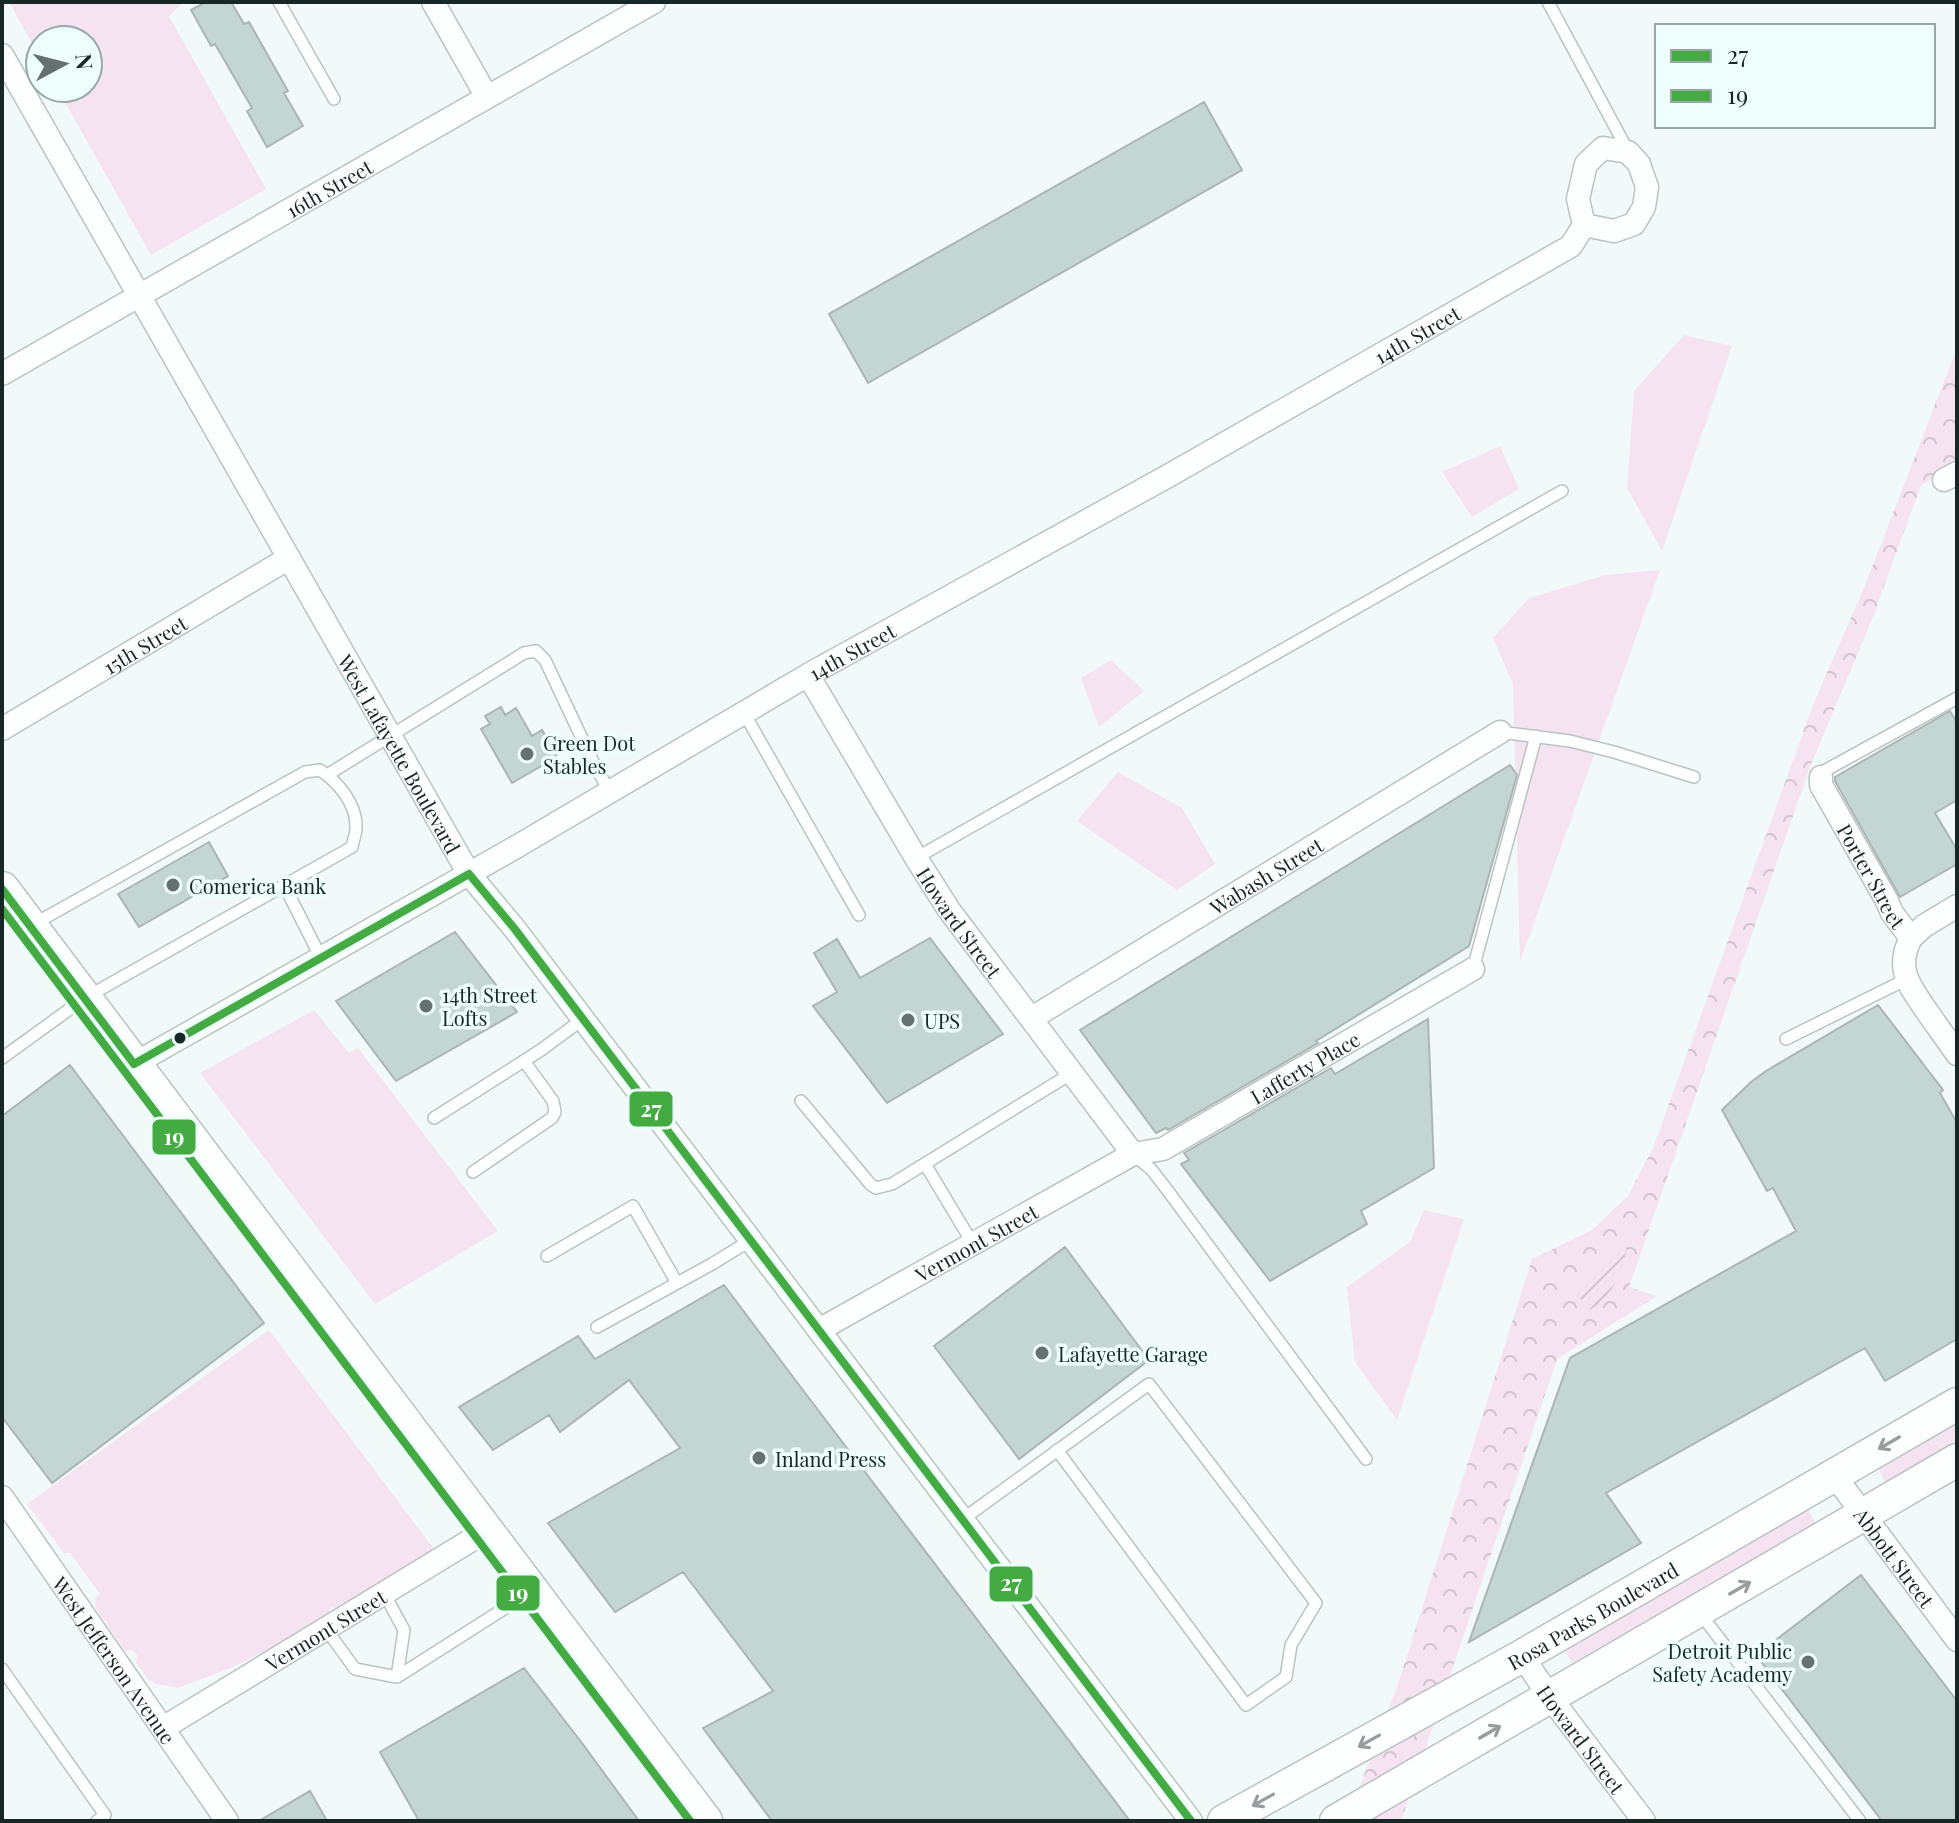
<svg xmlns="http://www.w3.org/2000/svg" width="1959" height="1823" font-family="'Playfair Display',serif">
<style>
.grass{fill:#f6e3f1}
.park{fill:url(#park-crowns)}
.garden{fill:url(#garden-furrows)}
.building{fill:#c3d6d4;stroke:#aab5b4;stroke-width:2}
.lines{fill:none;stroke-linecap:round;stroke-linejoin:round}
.service-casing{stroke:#b8c4c2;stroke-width:14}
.minor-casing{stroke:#b8c4c2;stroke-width:25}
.secondary-casing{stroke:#b8c4c2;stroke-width:35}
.primary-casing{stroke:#b8c4c2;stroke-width:37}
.service{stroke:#fdfefe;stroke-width:11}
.minor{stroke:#fdfefe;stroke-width:22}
.secondary{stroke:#fdfefe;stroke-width:32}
.primary{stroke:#fdfefe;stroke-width:34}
.bus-1-casing{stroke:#eefefc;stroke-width:14}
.bus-2-casing{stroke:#eefefc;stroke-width:14}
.bus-1{stroke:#44aa42;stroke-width:8}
.bus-2{stroke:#44aa42;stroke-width:8}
.oneway{stroke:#969d9c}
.poi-dot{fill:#64716f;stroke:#eefefc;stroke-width:3}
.bus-dot{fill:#172725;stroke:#eefefc;stroke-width:3}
.labels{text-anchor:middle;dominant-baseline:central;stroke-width:7;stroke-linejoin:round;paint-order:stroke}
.street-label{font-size:20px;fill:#172725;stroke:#eefefc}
.poi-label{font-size:20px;fill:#172725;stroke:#eefefc;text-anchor:start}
.line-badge{stroke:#eefefc;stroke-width:3}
.badge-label{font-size:22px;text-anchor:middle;font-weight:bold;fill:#fff}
</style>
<defs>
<pattern id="park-crowns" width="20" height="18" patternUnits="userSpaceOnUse" patternTransform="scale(2)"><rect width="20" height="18" fill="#f6e3f1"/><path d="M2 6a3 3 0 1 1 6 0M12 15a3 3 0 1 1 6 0" fill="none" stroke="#d2c3ce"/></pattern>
<pattern id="garden-furrows" width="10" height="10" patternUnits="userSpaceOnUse" patternTransform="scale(2)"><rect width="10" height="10" fill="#f6e3f1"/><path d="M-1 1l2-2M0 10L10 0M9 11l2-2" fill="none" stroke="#d2c3ce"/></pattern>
</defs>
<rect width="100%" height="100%" fill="#f2faf9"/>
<!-- grass -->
<path class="grass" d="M 9,2 L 183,2 L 169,16 L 266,189 L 151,255 L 57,88 L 88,88 L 88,40 L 40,40 L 40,58 Z
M 1684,335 L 1732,346 L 1662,551 L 1627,488 L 1634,391 Z
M 1500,446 L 1519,489 L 1472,517 L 1442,472 Z
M 1660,570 L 1520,962 L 1513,684 L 1493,638 L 1529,598 L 1605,575 Z
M 1111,660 L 1144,691 L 1099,727 L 1081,678 Z
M 1118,772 L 1182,808 L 1215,864 L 1177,890 L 1077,821 Z
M 314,1010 L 349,1053 L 358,1048 L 498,1231 L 375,1304 L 200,1073 Z
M 1424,1210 L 1464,1219 L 1397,1420 L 1355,1362 L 1347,1287 L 1410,1242 Z
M 269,1330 L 434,1549 L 343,1610 L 331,1607 L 329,1613 L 331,1618 L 231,1668 L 178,1688 L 156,1684 L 149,1680 L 136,1663 L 137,1655 L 132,1650 L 125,1651 L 95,1607 L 96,1598 L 100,1594 L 70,1553 L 64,1553 L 27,1504 Z
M 1957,1420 L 1957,1443 L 1886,1484 L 1877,1466 Z
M 1807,1508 L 1816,1524 L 1572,1663 L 1563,1647 Z"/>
<!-- park -->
<path class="park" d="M 1957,348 L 1957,465 L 1921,485 L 1871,622 L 1810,767 L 1629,1287 L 1657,1296 L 1557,1359 L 1401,1821 L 1347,1821 L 1400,1678 L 1532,1259 L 1592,1230 L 1628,1196 L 1653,1148 L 1813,705 L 1864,588 Z"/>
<!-- garden -->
<path class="garden" d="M 1619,1246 L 1626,1246 C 1627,1265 1608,1305 1588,1310 L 1583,1307 L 1579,1292 L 1583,1283 Z"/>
<!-- building -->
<path class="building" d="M 206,2 L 231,2 L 244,24 L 249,22 L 288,91 L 284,93 L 303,126 L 267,147 L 247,111 L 252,108 L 215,44 L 211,46 L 191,10 Z
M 1204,102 L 1242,170 L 868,383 L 829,314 Z
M 501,707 L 505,715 L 516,708 L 532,736 L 542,730 L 557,757 L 512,783 L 481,729 L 490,724 L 485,716 Z
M 1950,711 L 1957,723 L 1957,800 L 1935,813 L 1957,850 L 1957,864 L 1900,897 L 1835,781 L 1835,777 Z
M 1510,765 L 1517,775 L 1469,946 L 1316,1041 L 1318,1043 L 1168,1130 L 1166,1128 L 1156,1133 L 1080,1030 Z
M 209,842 L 228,876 L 139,927 L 118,894 Z
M 455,932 L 517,1012 L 396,1081 L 336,1001 Z
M 930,938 L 1003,1034 L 887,1103 L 813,1006 L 837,992 L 814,953 L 837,939 L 860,978 Z
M 1878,1005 L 1943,1090 L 1940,1093 L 1957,1123 L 1957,1339 L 1885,1381 L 1865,1348 L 1606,1493 L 1641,1543 L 1469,1642 L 1570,1358 L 1796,1231 L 1773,1188 L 1767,1191 L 1722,1110 L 1751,1082 L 1766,1071 Z
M 1428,1019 L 1434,1168 L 1361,1211 L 1367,1224 L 1270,1281 L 1181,1164 L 1189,1160 L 1184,1153 L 1331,1068 L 1335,1074 Z
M 70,1065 L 264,1323 L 52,1483 L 2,1417 L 2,1116 Z
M 1065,1247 L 1149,1360 L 1019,1459 L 934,1346 Z
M 724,1285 L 796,1381 L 1130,1821 L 772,1821 L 703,1728 L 773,1691 L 683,1572 L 615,1612 L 548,1523 L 680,1448 L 629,1380 L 560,1432 L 549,1415 L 493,1450 L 459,1407 L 578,1336 L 595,1359 Z
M 1861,1575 L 1957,1701 L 1957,1821 L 1882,1821 L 1756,1655 Z
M 524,1668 L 582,1743 L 639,1821 L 419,1821 L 380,1752 Z
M 310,1791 L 327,1821 L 259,1821 Z"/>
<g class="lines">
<defs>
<path id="service" d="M 279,2 L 334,99
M 1548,2 L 1628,151
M 744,713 L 859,915
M 1500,732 L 1570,741 L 1614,752 L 1694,777
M 327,775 L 524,653 L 536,651 L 545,660 L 595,766 L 610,792
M 1821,777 L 1826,770 L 1957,698
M 916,858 L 1562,491
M 284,885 L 321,958
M 1473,969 L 1536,736
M 1786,1039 L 1907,979
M 2,1058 L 85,998 L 352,847 C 353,841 356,834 356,828 C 357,804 338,782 320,770 L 305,772 L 34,924
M 801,1101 L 871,1185 L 876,1188 L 892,1184 L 1072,1073
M 434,1118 L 541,1050 L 583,1019
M 1134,1155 L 1151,1169 L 1168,1191 L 1366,1459
M 925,1164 L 973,1244
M 473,1172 L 552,1118 L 555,1112 L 553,1101 L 524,1061
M 547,1256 L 633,1206 L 677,1283
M 597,1327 L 712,1264 L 751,1240
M 963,1519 L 1149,1384 L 1316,1603 L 1291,1645 L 1286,1677 L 1246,1705 L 1057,1450
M 384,1593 L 404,1630 L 397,1677
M 1699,1612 L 1860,1821
M 326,1629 L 355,1669 L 397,1677 L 527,1594
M 2,1669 L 105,1815 L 97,1821"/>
<g id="minor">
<path d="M 433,2 L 487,97"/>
<path id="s1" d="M 2,55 L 469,874 L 514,928 L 1191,1821"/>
<path id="s2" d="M 2,374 L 654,2"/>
<path d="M 1944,480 L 1957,473"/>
<path id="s3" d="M 808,675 L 916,858 L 949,910 L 1133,1154"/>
<path id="s4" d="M 2,729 L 289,558"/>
<path id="s5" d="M 1821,777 L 1821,785 L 1887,901 L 1892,913 L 1911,938 C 1894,969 1911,988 1928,1013 C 1938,1027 1947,1040 1957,1054"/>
<path d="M 1911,938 L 1924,926 L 1957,906"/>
<path id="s6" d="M 1032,1018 L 1500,732"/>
<path id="s7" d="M 134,1064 L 516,847 L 808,675 L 1168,476 L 1571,246 L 1584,225 L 1578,199 L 1586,164 L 1603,148 L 1628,152 L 1639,164 L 1647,187 L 1644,207 L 1634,224 L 1614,231 L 1584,225"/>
<path id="s8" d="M 819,1330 L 1133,1154 L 1163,1149 L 1473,969"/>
<path id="s9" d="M 1834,1475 L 1957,1640"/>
<path id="s10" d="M 2,1497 L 227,1821"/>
<path id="s11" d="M 1522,1656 L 1550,1697 L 1644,1821"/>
<path id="s12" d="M 163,1728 L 486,1531"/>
</g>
<g id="secondary">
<path id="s13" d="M 1224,1821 L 1522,1656 L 1957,1404"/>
<path d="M 1336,1821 L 1957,1460"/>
</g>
<path id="primary" d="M 2,889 L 705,1821"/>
</defs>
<!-- service casing -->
<use href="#service" class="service-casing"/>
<!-- minor casing -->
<use href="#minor" class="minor-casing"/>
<!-- secondary casing -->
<use href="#secondary" class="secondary-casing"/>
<!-- primary casing -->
<use href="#primary" class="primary-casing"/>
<!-- service -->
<use href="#service" class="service"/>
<!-- minor -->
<use href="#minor" class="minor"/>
<!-- secondary -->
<use href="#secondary" class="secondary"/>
<!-- primary -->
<use href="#primary" class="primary"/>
<defs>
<path id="bus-1" d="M 469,874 L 514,928 L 1191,1821
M 2,889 L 134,1064
M 134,1064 L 469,874"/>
<path id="bus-2" d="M 2,909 L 690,1821"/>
</defs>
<!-- bus-1 casing -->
<use href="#bus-1" class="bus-1-casing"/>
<!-- bus-2 casing -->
<use href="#bus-2" class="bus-2-casing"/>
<!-- bus-1 -->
<use href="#bus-1" class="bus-1"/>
<!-- bus-2 -->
<use href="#bus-2" class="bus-2"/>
</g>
<!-- one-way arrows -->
<defs><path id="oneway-shaft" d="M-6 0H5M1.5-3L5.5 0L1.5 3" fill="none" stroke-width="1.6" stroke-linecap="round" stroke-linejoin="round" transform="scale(2)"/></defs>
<g class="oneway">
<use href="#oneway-shaft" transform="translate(1889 1443) rotate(150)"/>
<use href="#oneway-shaft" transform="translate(1740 1588) rotate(-30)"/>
<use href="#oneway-shaft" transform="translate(1490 1732) rotate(-30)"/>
<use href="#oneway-shaft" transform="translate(1369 1741) rotate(151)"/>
<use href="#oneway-shaft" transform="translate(1263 1800) rotate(151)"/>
</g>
<!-- markers -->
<g class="poi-dot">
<circle cx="527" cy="754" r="8"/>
<circle cx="173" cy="885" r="8"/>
<circle cx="426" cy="1006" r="8"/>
<circle cx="908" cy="1020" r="8"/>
<circle cx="1042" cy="1353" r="8"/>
<circle cx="759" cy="1458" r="8"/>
<circle cx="1808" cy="1662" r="8"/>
</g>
<circle class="bus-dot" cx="180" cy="1038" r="7"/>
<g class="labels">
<!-- street labels -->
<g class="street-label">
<text stroke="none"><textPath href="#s2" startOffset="376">16th Street</textPath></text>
<text stroke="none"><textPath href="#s7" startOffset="1476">14th Street</textPath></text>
<text stroke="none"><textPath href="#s4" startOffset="166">15th Street</textPath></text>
<text stroke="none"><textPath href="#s7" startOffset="828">14th Street</textPath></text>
<text stroke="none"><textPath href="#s1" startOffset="804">West Lafayette Boulevard</textPath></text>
<text stroke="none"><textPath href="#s5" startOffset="112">Porter Street</textPath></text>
<text stroke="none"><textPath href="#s6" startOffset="274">Wabash Street</textPath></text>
<text stroke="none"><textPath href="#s3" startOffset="290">Howard Street</textPath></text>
<text stroke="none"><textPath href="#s8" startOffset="554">Lafferty Place</textPath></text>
<text stroke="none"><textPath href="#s8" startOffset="180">Vermont Street</textPath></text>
<text stroke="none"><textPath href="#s9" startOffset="102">Abbott Street</textPath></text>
<text stroke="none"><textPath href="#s13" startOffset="422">Rosa Parks Boulevard</textPath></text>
<text stroke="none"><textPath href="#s12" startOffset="190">Vermont Street</textPath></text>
<text stroke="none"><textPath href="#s10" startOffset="198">West Jefferson Avenue</textPath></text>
<text stroke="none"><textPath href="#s11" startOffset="102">Howard Street</textPath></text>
</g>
<!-- poi labels -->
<g class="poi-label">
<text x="543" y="742">Green Dot<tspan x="543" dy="23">Stables</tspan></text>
<text x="189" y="885">Comerica Bank</text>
<text x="442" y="994">14th Street<tspan x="442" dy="23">Lofts</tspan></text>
<text x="924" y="1020">UPS</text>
<text x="1058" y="1353">Lafayette Garage</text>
<text x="775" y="1458">Inland Press</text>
<text x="1792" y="1650" text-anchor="end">Detroit Public<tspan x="1792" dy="23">Safety Academy</tspan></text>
</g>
</g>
<g class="line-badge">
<rect x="628" y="1090" width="46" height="38" rx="8" fill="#44aa42"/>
<rect x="151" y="1118" width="46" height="38" rx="8" fill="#44aa42"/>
<rect x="988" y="1565" width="46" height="38" rx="8" fill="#44aa42"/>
<rect x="495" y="1574" width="46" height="38" rx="8" fill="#44aa42"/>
</g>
<g class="badge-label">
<text x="651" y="1117">27</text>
<text x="174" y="1145">19</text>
<text x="1011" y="1591">27</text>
<text x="518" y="1601">19</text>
</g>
<!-- border -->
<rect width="1959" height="1823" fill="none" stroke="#172725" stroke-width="8"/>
<!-- legend -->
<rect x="1655" y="24" width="280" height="104" fill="#eefefc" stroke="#98a8a6" stroke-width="2"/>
<rect x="1671" y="50" width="40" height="12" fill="#44aa42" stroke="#98a8a6" stroke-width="2"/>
<text x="1727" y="64" font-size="24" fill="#172725">27</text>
<rect x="1671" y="90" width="40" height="12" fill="#44aa42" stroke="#98a8a6" stroke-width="2"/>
<text x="1727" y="104" font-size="24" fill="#172725">19</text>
<!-- north arrow -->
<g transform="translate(64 64) rotate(83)"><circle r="38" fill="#eefefc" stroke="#98a8a6" stroke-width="2"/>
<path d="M0-6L14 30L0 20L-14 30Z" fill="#64716f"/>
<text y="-12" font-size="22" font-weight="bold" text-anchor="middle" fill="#172725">N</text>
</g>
</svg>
